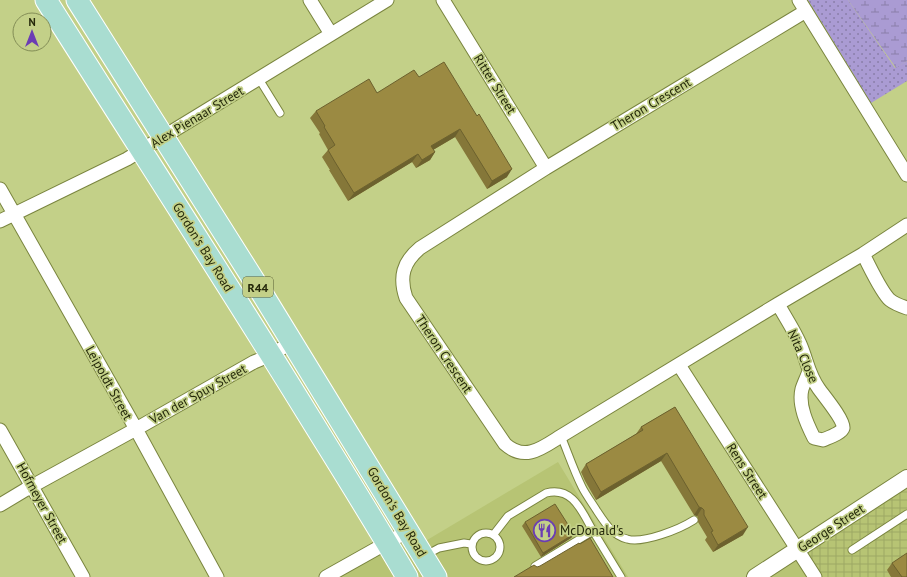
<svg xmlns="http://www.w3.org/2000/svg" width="907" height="577" font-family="'PT Sans',sans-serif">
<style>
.built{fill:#b7c474}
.industrial{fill:url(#industrial-grid)}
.grass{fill:url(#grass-dots)}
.wetland{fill:url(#wetland-marsh)}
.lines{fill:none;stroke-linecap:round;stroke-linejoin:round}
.service-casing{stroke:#7a853f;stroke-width:9}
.minor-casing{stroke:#7a853f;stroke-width:15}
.tertiary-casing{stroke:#7a853f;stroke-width:18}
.primary-casing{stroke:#fff;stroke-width:23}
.service{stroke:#fff;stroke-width:7}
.minor{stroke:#fff;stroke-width:13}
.tertiary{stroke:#fff;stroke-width:16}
.primary{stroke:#a9ddd1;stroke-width:21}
.wall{fill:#857739}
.shaded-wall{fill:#6c612e}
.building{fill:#9b8a42;stroke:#6c612e}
.labels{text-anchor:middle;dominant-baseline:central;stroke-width:3.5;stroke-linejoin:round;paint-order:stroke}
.shield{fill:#c3d088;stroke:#545a30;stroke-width:1}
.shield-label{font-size:12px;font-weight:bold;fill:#24280a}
.street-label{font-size:13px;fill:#24280a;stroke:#c3d088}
.poi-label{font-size:13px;fill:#24280a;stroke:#c3d088;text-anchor:start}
</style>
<defs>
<pattern id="industrial-grid" width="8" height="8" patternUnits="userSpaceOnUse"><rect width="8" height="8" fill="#b7c474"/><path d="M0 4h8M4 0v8" fill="none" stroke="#9da863"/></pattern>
<pattern id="grass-dots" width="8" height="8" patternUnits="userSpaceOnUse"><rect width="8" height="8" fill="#aa9bd3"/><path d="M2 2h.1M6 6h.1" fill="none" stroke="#8a7ea9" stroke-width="1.8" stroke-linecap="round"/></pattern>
<pattern id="wetland-marsh" width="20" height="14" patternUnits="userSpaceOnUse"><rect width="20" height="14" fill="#aa9bd3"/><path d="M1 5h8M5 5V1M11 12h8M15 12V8" fill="none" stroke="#8a7ea9"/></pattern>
</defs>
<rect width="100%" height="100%" fill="#c3d088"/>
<!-- built -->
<path class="built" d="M 558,462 L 628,577 L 329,577 L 398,539 L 407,552 Z
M 801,547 L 820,577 L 756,577 Z"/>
<!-- industrial -->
<path class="industrial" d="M 907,478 L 907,577 L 820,577 L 801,547 Z"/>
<!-- grass -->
<path class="grass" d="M 808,0 L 848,0 L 895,68 L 907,61 L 907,81 L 871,103 Z"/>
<!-- wetland -->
<path class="wetland" d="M 848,0 L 907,0 L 907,61 L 896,68 Z"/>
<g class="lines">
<defs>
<path id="service" d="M 259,79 L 280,113
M 561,436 C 568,453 574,471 582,487 C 586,495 592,503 597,511 C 605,523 612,535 627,539 C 643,544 680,529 694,520
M 593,531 L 621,577
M472 547a14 14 0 1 1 28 0a14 14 0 1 1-28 0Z
M 494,534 L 508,516 L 546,493 C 573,486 582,512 593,531 L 535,566
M 852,550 L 907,514
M 424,556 L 439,548 L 464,543 L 471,544"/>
<path id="minor" d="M 310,0 L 331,34
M 443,0 L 546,168
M 799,0 L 907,175
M 806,11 L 546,168 L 420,248 C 403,262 399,277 406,298 L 505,444 C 525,462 542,448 561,436 L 778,304 L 863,254 L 907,225
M 0,189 L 136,429 L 217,577
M 0,221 L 127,159 L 387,0
M 863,254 C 869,265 881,292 890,300 C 895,304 901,306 907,308
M 778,304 C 785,317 794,330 800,344 C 807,360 808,374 819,389 C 824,396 844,420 843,428 C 842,433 827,438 823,440 L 814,438 C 807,424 798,405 802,389 C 804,383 807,377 809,371
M 679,365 L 815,577
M 0,430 L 83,577
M 0,505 L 25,490 L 136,429 L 254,362 L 271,355 L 292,342
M 326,577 L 408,531"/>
<path id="tertiary" d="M 755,577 L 907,478"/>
<path id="primary" d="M 46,0 C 133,138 222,275 307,413 C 341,468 375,522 407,577
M 77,0 L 260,290 L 436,577"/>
</defs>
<!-- service casing -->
<use href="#service" class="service-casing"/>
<!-- minor casing -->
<use href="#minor" class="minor-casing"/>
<!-- tertiary casing -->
<use href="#tertiary" class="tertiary-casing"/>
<!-- primary casing -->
<use href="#primary" class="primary-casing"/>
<!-- service -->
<use href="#service" class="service"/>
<!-- minor -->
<use href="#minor" class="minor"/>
<!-- tertiary -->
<use href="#tertiary" class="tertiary"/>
<!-- primary -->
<use href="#primary" class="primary"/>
</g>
<!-- wall -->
<path class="wall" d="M 419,77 L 507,177 L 487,189 L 455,137 L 433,150 L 435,152 L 430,160 L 416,168 L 412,162 L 348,201 L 329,170 L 330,170 L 322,157 L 328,150 L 319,134 L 320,133 L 310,118 L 316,111 L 377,93 Z
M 675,407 L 743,535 L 713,552 L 705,540 L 707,537 L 698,522 L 698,518 L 697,516 L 694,515 L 661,461 L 596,500 L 585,481 L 581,472 L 586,464 L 636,434 L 641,427 Z
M 525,522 L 574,534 L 571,538 L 541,557 L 522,526 Z
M 892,563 L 907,577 L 891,577 L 887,570 Z"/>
<!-- shaded-wall -->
<path class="shaded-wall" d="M 460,129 L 455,137 L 426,154 L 431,146 Z
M 435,152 L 430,160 L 416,168 L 422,160 Z
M 418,154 L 412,162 L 348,201 L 354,193 Z
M 512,169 L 507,177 L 487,189 L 492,181 Z
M 667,453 L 661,461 L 596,500 L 601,492 Z
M 699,507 L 702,508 L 697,516 L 694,515 Z
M 748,527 L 743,535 L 713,552 L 718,545 Z
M 574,534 L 571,538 L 541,557 L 543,553 Z"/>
<!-- building -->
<path class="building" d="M 444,62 L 477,116 L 479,114 L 512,169 L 492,181 L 460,129 L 431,146 L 435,152 L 422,160 L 418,154 L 354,193 L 335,162 L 328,150 L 335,145 L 324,127 L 325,126 L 316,111 L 369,79 L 377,93 L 414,70 L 419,77 Z
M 675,407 L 748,527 L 718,545 L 711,532 L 713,531 L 704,515 L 704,510 L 702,508 L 699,507 L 667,453 L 601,492 L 590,473 L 586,464 L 643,430 L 641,427 Z
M 555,504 L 574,534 L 543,553 L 525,522 Z
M 590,538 L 613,577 L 514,577 L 534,565 L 537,567 L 540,566 L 579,543 L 580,544 Z
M 907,553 L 907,577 L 902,577 L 892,563 Z"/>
<!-- icons -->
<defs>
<symbol id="restaurant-ring" viewBox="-11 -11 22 22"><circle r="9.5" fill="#c3d088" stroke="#6b3db4" stroke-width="1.5"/><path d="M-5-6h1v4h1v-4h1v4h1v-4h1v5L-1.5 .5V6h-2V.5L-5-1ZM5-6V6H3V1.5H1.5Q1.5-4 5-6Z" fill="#6b3db4"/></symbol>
</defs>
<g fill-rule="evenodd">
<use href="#restaurant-ring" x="532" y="518" width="25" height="25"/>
</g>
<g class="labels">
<!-- shield labels -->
<rect class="shield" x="243" y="277" width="30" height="20" rx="3"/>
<g class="shield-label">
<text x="258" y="287">R44</text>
</g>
<!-- street labels -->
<g class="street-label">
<text transform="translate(495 84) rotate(58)">Ritter Street</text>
<text transform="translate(651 104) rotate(-31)">Theron Crescent</text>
<text transform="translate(197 117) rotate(-31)">Alex Pienaar Street</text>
<text transform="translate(203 247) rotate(58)">Gordon's Bay Road</text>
<text transform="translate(444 354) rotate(56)">Theron Crescent</text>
<text transform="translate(803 356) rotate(66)">Nita Close</text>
<text transform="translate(109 383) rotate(61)">Leipoldt Street</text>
<text transform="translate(198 394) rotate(-29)">Van der Spuy Street</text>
<text transform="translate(747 471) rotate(57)">Rens Street</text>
<text transform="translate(42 503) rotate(61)">Hofmeyer Street</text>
<text transform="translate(397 512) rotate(59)">Gordon's Bay Road</text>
<text transform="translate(831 528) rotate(-33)">George Street</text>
</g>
<!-- poi labels -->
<g class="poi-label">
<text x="560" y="530">McDonald's</text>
</g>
</g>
<!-- north arrow -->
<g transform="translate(32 32)"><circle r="19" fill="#c3d088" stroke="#838d56"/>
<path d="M0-3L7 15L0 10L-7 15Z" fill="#6b3db4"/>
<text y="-6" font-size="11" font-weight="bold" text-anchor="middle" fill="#24280a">N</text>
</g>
</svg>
